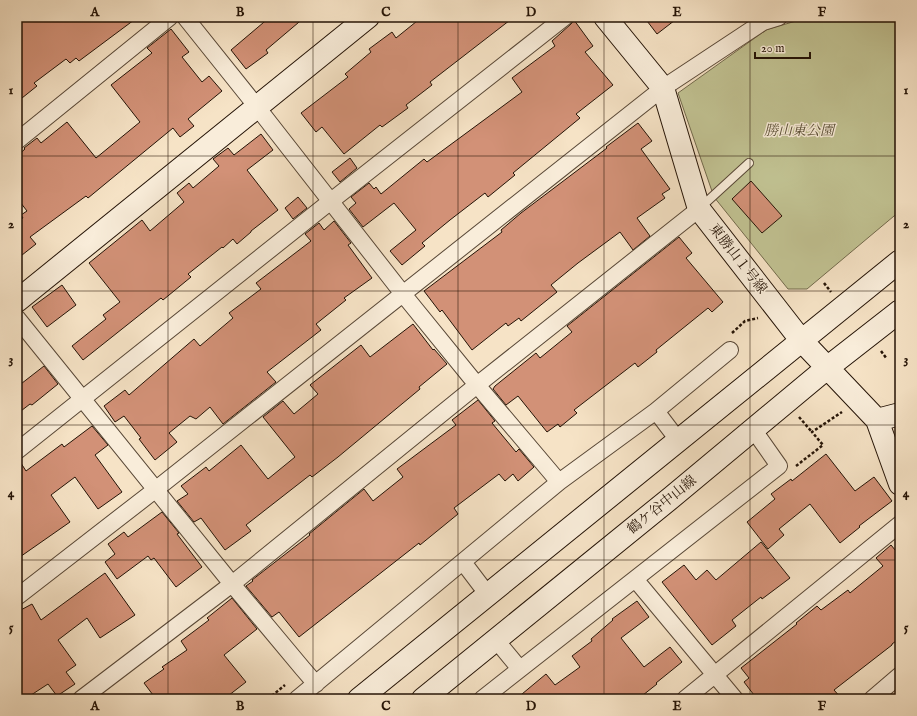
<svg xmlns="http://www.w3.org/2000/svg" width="917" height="716" font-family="'IM FELL English','Noto Serif JP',serif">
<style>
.green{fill:#c1c292;stroke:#726a4c}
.building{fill:#d29177;stroke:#241306}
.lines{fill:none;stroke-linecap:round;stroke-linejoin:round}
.lane-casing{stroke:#584736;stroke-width:10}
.street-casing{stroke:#584736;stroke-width:18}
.secondary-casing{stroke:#241306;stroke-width:24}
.path{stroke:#241306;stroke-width:2.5;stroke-dasharray:3 2;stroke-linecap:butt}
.lane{stroke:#f9edda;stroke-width:8}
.street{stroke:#f9edda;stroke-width:16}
.secondary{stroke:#f9edda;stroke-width:22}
.grid{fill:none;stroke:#241306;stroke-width:1;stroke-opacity:0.55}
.labels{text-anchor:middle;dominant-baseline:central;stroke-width:3;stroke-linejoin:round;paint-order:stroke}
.park-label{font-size:14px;font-style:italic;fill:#5b5037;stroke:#f9edda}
.street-label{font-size:14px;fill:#241306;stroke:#f9edda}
.neatline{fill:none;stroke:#241306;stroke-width:1.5}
.grid-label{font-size:13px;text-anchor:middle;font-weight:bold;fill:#241306}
</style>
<rect width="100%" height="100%" fill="#f6e3c6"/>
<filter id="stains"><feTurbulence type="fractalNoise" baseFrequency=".005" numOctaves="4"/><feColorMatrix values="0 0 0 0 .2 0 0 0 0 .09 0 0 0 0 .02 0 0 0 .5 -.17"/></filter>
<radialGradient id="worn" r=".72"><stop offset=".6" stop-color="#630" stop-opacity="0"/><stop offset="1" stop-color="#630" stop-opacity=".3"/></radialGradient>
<!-- green -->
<path class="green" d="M 809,17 L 900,17 L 900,211 L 807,289 L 788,289 L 714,197 L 678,93 L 766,30 Z"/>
<!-- building -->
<path class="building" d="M 17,17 L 138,17 L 79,61 L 76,58 L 70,63 L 66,59 L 34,83 L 37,86 L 17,102 Z
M 270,17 L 305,17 L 266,50 L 268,53 L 246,69 L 231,50 Z
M 422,17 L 514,17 L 430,82 L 432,85 L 406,105 L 408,108 L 382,127 L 380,125 L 344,154 L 322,127 L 316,132 L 301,113 L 348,77 L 345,74 L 371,52 L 369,49 L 392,32 L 396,38 Z
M 644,17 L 679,17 L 657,34 Z
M 574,20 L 593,46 L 585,52 L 613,85 L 576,114 L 580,118 L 513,173 L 515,175 L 488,197 L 485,193 L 450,220 L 422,243 L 425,246 L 402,265 L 390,251 L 416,230 L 394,203 L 363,227 L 349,209 L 356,203 L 351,197 L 369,183 L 374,189 L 376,187 L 381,194 L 424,159 L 427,162 L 522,92 L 512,78 L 555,46 L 552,41 L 571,24 Z
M 171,29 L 189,52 L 182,57 L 202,82 L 209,76 L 222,91 L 188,119 L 194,126 L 180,137 L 173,128 L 88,198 L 86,196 L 30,237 L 36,244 L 17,259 L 17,221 L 23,218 L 21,215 L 27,211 L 17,198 L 17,156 L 25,149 L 24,148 L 37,138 L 41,143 L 67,122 L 96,158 L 140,122 L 111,85 L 152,53 L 147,48 Z
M 638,123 L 652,141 L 641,149 L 670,189 L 662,194 L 665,198 L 637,218 L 650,236 L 633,250 L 620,232 L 578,263 L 551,285 L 557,292 L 521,321 L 519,318 L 508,326 L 506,323 L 472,350 L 442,310 L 440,312 L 424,291 L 502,232 L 501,230 L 521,213 L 607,148 L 606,147 Z
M 261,134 L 273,150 L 247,170 L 278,210 L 251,231 L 251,232 L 237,244 L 233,239 L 223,248 L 222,247 L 188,274 L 191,277 L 163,300 L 161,298 L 83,360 L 72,346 L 106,319 L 103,315 L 120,302 L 89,263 L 142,220 L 150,231 L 184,202 L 177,193 L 189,183 L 193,188 L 219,166 L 213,159 L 228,148 L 234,155 Z
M 350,158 L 357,168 L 340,182 L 332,172 Z
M 751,181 L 782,216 L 762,233 L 732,199 Z
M 298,197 L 307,208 L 293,219 L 285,208 Z
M 334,221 L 351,243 L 348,245 L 372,278 L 344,298 L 346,300 L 316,324 L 321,330 L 267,372 L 276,382 L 223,424 L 210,407 L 196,419 L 190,416 L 169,433 L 177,442 L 155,460 L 139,439 L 141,438 L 124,416 L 115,422 L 104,406 L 125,390 L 129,395 L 194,339 L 200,346 L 233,318 L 229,313 L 261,289 L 256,283 L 311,241 L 305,234 L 319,223 L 324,230 Z
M 679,237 L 692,253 L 686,258 L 723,302 L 712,312 L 708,308 L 656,350 L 657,352 L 638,367 L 635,363 L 574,410 L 577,413 L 560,427 L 558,424 L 547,432 L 518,396 L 506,405 L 493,389 L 495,386 L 536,353 L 540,358 L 572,332 L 567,326 Z
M 62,285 L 76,305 L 47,327 L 32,307 Z
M 413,324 L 433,350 L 434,349 L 447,364 L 419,387 L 420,389 L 338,457 L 312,477 L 310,475 L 246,525 L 251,531 L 225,550 L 201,518 L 194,522 L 177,501 L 188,494 L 181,486 L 206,467 L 209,471 L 241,445 L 268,479 L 295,457 L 263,417 L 283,401 L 294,414 L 318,394 L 310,385 L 361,345 L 370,357 Z
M 44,366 L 58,384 L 32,405 L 30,404 L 17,414 L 17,387 Z
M 478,400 L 495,421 L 492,423 L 516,452 L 519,449 L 534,467 L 518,481 L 513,474 L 505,481 L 499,474 L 454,508 L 458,514 L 420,545 L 419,543 L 299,637 L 279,612 L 272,617 L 246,586 L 253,581 L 252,580 L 310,535 L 309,534 L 364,489 L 373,501 L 403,477 L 397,469 L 456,425 L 452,420 Z
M 92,426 L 108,445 L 95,455 L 122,492 L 98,509 L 75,477 L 51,495 L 70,522 L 17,559 L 17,460 L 19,460 L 26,471 L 62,444 L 64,447 Z
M 826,454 L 855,491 L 874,477 L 892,501 L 859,526 L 860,527 L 840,543 L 810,504 L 779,529 L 784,535 L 768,549 L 747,522 L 775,499 L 771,494 L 791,479 L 792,481 Z
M 162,512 L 179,533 L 177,534 L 202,567 L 176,587 L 154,558 L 151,560 L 148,556 L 117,579 L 105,562 L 115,554 L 108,544 L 124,532 L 128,537 Z
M 761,542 L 790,578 L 762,599 L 761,597 L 732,620 L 736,626 L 712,645 L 662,582 L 684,565 L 696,580 L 707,570 L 716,580 Z
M 891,545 L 900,556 L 900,638 L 892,644 L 892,645 L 834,690 L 842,699 L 757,699 L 744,682 L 749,678 L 741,668 L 797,624 L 796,623 L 817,606 L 821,610 L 848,590 L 850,593 L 883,566 L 876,558 Z
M 105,573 L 135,615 L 100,638 L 87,618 L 58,640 L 76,665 L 66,672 L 75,684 L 57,696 L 48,684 L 25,699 L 17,699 L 17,612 L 32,604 L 41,620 Z
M 232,598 L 257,629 L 224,655 L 246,682 L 224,699 L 156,699 L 144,683 L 164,669 L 162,667 L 187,650 L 181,641 L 209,620 L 207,618 Z
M 637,601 L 649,617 L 621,638 L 644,667 L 670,647 L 682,662 L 656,683 L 657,684 L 638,699 L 516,699 L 546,674 L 555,685 L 580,667 L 572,656 L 592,641 L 591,639 L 613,620 L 612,619 Z"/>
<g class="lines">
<defs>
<path id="lane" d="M 701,207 L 749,163"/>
<path id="street" d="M 185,17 L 257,107 L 403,294 L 477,385 L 559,482
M 17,141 L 170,17
M 17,318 L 232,584 L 303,669 L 316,684
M 656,411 L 678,440
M 17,451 L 331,201 L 565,17
M 463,562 L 488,595
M 635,579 L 735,699
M 17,597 L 155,490 L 663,88 L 763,22 L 779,17
M 496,640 L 520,669
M 81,699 L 232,584 L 477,385 L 699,209
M 297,699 L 559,482 L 656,411 L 730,350
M 482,699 L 779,466 L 753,429
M 685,699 L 900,524
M 872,699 L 900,675"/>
<path id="secondary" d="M 605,17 L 663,88 L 699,209 L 801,340 L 877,420 L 900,484
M 17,301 L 368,17
M 877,420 L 900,414
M 359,699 L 900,261
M 423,699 L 672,497 L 827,368 L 900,311"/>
</defs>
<!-- lane casing -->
<use href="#lane" class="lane-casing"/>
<!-- street casing -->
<use href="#street" class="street-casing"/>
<!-- secondary casing -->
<use href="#secondary" class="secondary-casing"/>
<!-- path -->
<path class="path" d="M 824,283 L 831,292
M 732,333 L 745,321 L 758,318
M 881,351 L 887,359
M 799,417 L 812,432
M 796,466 L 823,445 L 812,432 L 842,412
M 268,699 L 285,685"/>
<!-- lane -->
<use href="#lane" class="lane"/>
<!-- street -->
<use href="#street" class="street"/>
<!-- secondary -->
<use href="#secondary" class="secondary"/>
</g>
<!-- grid -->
<path class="grid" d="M 168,17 L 168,699M 313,17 L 313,699M 458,17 L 458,699M 604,17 L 604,699M 750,17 L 750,699M 17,156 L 900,156M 17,291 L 900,291M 17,425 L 900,425M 17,560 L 900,560"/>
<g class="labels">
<!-- park labels -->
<g class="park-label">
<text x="799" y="131">勝山東公園</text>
</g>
<!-- street labels -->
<g class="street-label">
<text transform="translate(738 259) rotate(52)">東勝山１号線</text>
<text transform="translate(662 505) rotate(-39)">鶴ケ谷中山線</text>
</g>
</g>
<!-- margin -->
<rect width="917" height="716" fill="none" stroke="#f6e3c6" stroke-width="44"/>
<!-- scale -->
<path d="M755 52v6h55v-6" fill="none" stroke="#241306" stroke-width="2"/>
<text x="761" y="52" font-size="12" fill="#241306" stroke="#f9edda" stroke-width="3" paint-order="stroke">20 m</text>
<rect x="22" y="22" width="873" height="672" class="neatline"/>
<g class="grid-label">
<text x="95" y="16">A</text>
<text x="240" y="16">B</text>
<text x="386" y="16">C</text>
<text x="531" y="16">D</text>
<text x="677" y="16">E</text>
<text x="822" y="16">F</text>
<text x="11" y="94">1</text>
<text x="906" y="94">1</text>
<text x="11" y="228">2</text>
<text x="906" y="228">2</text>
<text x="11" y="363">3</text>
<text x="906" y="363">3</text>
<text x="11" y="497">4</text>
<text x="906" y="497">4</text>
<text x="11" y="631">5</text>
<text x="906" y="631">5</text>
<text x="95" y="710">A</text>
<text x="240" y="710">B</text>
<text x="386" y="710">C</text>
<text x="531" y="710">D</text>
<text x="677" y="710">E</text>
<text x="822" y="710">F</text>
</g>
<rect width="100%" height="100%" filter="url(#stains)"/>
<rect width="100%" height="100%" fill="url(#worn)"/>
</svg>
